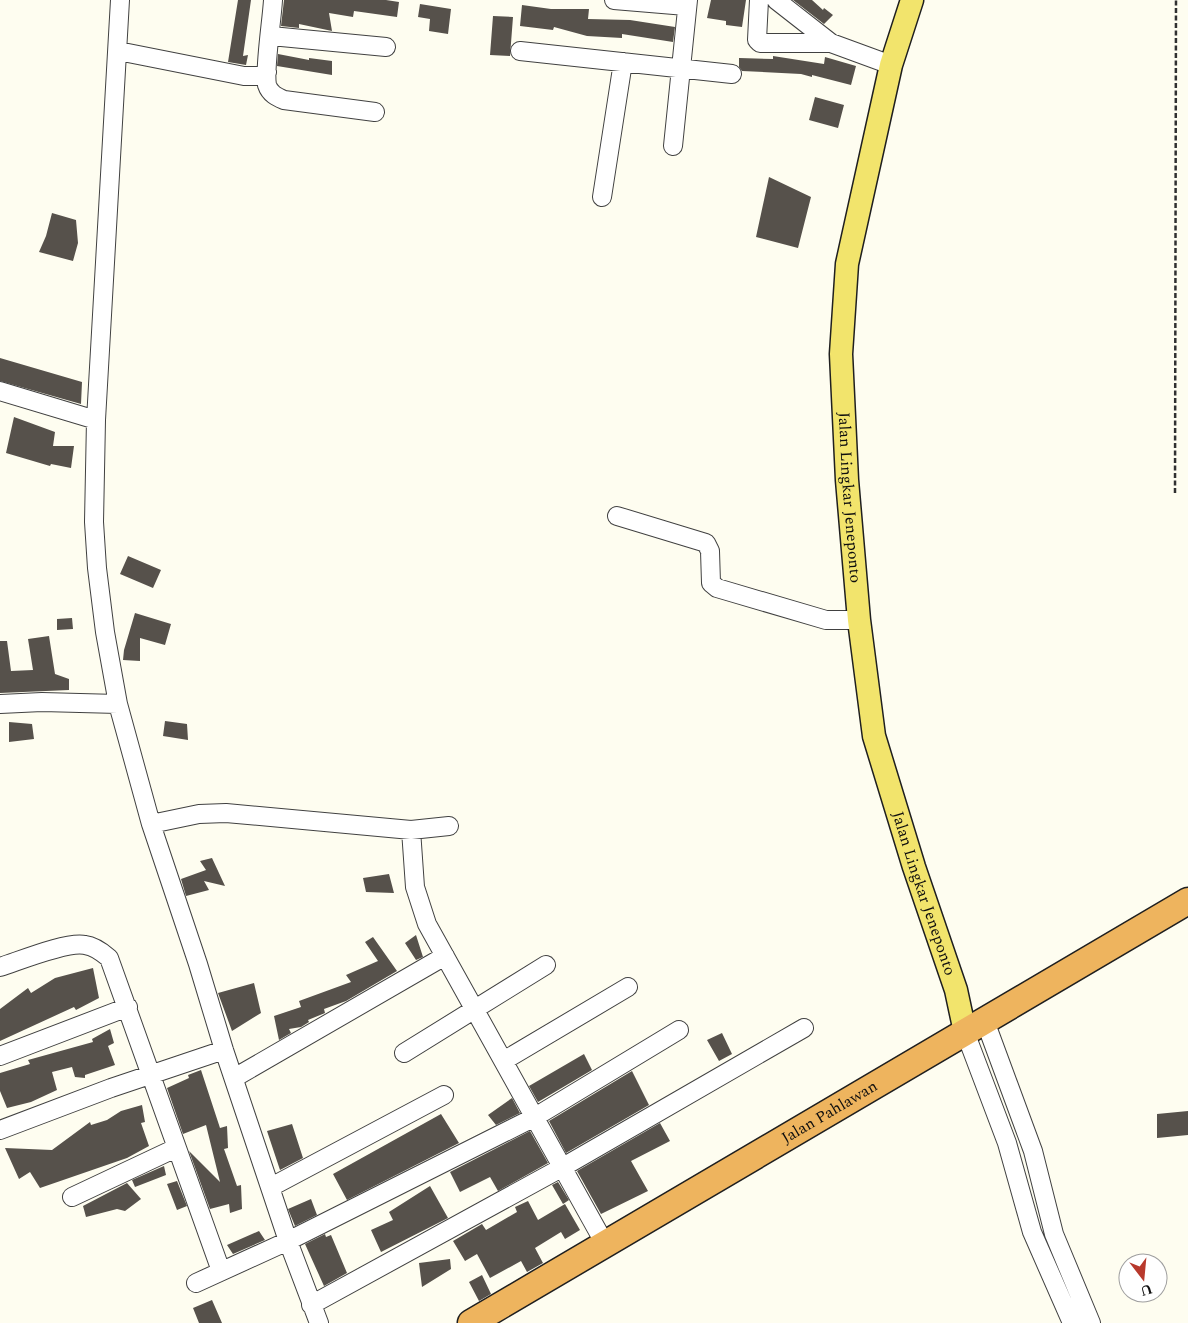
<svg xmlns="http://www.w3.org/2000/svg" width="1188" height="1323" font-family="Spectral,serif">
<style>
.building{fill:#56514b}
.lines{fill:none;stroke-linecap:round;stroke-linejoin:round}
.minor-casing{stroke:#414141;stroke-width:20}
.major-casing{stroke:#1f1f1f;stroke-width:25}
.highway-casing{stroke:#1f1f1f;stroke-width:29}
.path{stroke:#303030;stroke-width:2.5;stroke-dasharray:5 2.5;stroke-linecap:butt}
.minor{stroke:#fff;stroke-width:18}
.major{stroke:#f2e46c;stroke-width:22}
.highway{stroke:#eeb45e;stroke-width:26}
.labels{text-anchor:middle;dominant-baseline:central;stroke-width:5;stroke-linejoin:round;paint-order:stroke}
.street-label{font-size:16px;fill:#0e0e0e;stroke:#fff}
</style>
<rect width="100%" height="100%" fill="#fefdf0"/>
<!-- building -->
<path class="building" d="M 238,0 L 251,0 L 243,56 L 248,55 L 246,65 L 228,62 Z
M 284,0 L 386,0 L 399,2 L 397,17 L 354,11 L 353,17 L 329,13 L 332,31 L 299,24 L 299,28 L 281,26 Z
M 711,0 L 746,0 L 742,27 L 726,25 L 726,21 L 707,18 Z
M 793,0 L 812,0 L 823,10 L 824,8 L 833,15 L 824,24 Z
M 420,4 L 451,9 L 448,34 L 429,31 L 430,19 L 418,17 Z
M 522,5 L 551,9 L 589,9 L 588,19 L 630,20 L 675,27 L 673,42 L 622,34 L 622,38 L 587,36 L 554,27 L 553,30 L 520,26 Z
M 493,16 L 513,17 L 510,56 L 490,55 Z
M 278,54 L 309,60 L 309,58 L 332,61 L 332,75 L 277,66 Z
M 773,56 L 824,64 L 825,57 L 856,66 L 851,85 L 812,75 L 812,77 L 801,74 L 742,71 L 739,67 L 739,58 L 773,59 Z
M 815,97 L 844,105 L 838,128 L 809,120 Z
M 769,177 L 811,197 L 798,248 L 756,237 Z
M 52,213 L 76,220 L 78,243 L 73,261 L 39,252 L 46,236 Z
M 0,358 L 82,382 L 81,404 L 0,381 Z
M 14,417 L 55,432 L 53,446 L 74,446 L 71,468 L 51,464 L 50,466 L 6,453 Z
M 128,556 L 161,570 L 153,588 L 120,574 Z
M 135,613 L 171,624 L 165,645 L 140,638 L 140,661 L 123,660 L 124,650 Z
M 72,618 L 73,629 L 57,630 L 57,619 Z
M 49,636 L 55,674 L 69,679 L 69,690 L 0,693 L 0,641 L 7,641 L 11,671 L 33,670 L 28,639 Z
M 165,721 L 187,724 L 188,740 L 163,736 Z
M 9,722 L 32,724 L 34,739 L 9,742 Z
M 212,858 L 225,886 L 204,881 L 209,890 L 186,896 L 181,879 L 206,870 L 200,861 Z
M 389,874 L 394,893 L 366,892 L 363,878 Z
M 416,935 L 423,957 L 416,960 L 405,943 Z
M 373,937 L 397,971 L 346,1001 L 324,1009 L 325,1013 L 308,1020 L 309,1022 L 301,1027 L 289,1029 L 291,1033 L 279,1040 L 274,1016 L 301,1007 L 299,1001 L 351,982 L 346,975 L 378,961 L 365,942 Z
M 93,968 L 99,998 L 76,1010 L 74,1007 L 0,1041 L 0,1009 L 28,988 L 31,993 L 55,978 Z
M 254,983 L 261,1013 L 232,1031 L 218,993 Z
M 110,1029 L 114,1043 L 108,1046 L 115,1065 L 85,1075 L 85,1078 L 75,1077 L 72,1067 L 52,1072 L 57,1090 L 31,1102 L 7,1108 L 0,1091 L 0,1073 L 30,1064 L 28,1060 L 93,1042 L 92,1039 Z
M 722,1033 L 732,1054 L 719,1061 L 707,1040 Z
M 584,1054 L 592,1070 L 538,1102 L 529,1086 Z
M 201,1070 L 220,1128 L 227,1126 L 228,1148 L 224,1149 L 237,1186 L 241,1185 L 242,1209 L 230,1213 L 229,1204 L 210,1209 L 189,1151 L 220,1182 L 206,1125 L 183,1134 L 167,1088 L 189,1078 L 188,1075 Z
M 632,1071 L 649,1105 L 566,1153 L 549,1121 Z
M 512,1098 L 520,1113 L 496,1125 L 488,1115 Z
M 142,1105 L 145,1122 L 141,1123 L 149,1146 L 127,1158 L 40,1188 L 30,1172 L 19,1179 L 5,1148 L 52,1150 L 90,1122 L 91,1125 L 107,1120 L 121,1111 Z
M 1188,1111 L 1188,1135 L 1157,1138 L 1157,1114 Z
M 441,1114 L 459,1143 L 347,1200 L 333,1174 Z
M 660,1123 L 670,1141 L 631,1161 L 648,1191 L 601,1214 L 577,1171 Z
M 292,1124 L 303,1158 L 280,1170 L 267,1131 Z
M 530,1131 L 548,1163 L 498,1191 L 490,1177 L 460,1192 L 450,1172 Z
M 164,1166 L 166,1175 L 135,1187 L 132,1180 Z
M 177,1181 L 187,1206 L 177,1210 L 167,1184 Z
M 558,1182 L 569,1200 L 563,1204 L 552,1185 Z
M 127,1183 L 141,1199 L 125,1211 L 117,1209 L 86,1217 L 83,1206 Z
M 430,1186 L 448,1218 L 381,1252 L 371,1230 L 393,1220 L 389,1212 Z
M 311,1199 L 317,1215 L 295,1226 L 288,1209 Z
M 528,1201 L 538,1220 L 565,1204 L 580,1230 L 565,1239 L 561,1232 L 535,1248 L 543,1263 L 527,1272 L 521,1261 L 490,1278 L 477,1254 L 465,1261 L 453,1241 L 482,1224 L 486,1230 L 517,1212 L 515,1207 Z
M 259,1231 L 265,1240 L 233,1254 L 227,1245 Z
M 325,1234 L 326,1237 L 331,1235 L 347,1273 L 324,1286 L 305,1244 Z
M 450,1259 L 451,1269 L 422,1287 L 419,1263 Z
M 482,1275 L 491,1294 L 479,1301 L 469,1282 Z
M 212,1300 L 222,1323 L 199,1323 L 193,1308 Z"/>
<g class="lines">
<defs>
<path id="minor" d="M 120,0 L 96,420 L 94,522 L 97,568 L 105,632 L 118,704 L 151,824 L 198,964 L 224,1050 L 288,1241 L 319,1323
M 273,0 C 272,19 264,70 267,85 C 270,94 277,97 284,100 L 375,112
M 614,0 L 686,6
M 759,0 L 757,40 L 760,43 L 831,43
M 776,0 L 831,43 L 891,65
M 271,36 L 386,47
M 118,51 L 244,76 L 257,76 L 267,72
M 520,51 L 732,74
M 673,146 L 688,0
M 602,197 L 623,62
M 0,391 L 96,420
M 617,516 L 706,543 L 710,551 L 711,583 L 717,588 L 826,620 L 859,620
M 0,704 L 42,702 L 118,704
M 151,824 L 199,814 L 226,813 L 411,830 L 449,826
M 411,830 L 415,887 L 427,924 L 605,1244
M 0,967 C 19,961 67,941 85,945 C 94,946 102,952 109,958 L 221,1271
M 985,1021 L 1033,1151 L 1054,1234 L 1091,1323
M 965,1032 L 1007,1143 L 1032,1232 L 1072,1323
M 404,1053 L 546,965
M 0,1056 L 128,1007
M 505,1060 L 628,987
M 234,1078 L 445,956
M 0,1130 L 111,1088 L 224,1050
M 271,1187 L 444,1095
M 72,1197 L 176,1148
M 196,1283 L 288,1241 L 535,1117 L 679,1030
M 311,1305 L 563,1167 L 804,1028"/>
<g id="major">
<path id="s1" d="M 912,0 L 891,65 L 847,264 L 841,354 L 847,480 L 859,620 L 874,736 L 914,867 L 956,990 L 965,1032"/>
</g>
<g id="highway">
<path id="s2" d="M 471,1323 L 1188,901"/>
</g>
</defs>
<!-- minor casing -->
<use href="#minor" class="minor-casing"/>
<!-- major casing -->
<use href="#major" class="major-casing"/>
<!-- highway casing -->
<use href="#highway" class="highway-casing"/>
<!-- path -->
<path class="path" d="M 1175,493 L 1176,0"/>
<!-- minor -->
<use href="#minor" class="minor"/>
<!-- major -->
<use href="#major" class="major"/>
<!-- highway -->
<use href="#highway" class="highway"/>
</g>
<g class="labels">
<!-- street labels -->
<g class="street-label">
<text stroke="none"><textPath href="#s1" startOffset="506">Jalan Lingkar Jeneponto</textPath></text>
<text stroke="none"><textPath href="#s1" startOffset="911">Jalan Lingkar Jeneponto</textPath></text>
<text stroke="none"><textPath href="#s2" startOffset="416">Jalan Pahlawan</textPath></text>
</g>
</g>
<!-- north arrow -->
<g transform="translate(1143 1278) rotate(164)"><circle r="24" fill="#ffffff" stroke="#9f9f9f"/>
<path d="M0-4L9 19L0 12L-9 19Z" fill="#b8392c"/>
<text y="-8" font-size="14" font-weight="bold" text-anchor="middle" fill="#0e0e0e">U</text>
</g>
</svg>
